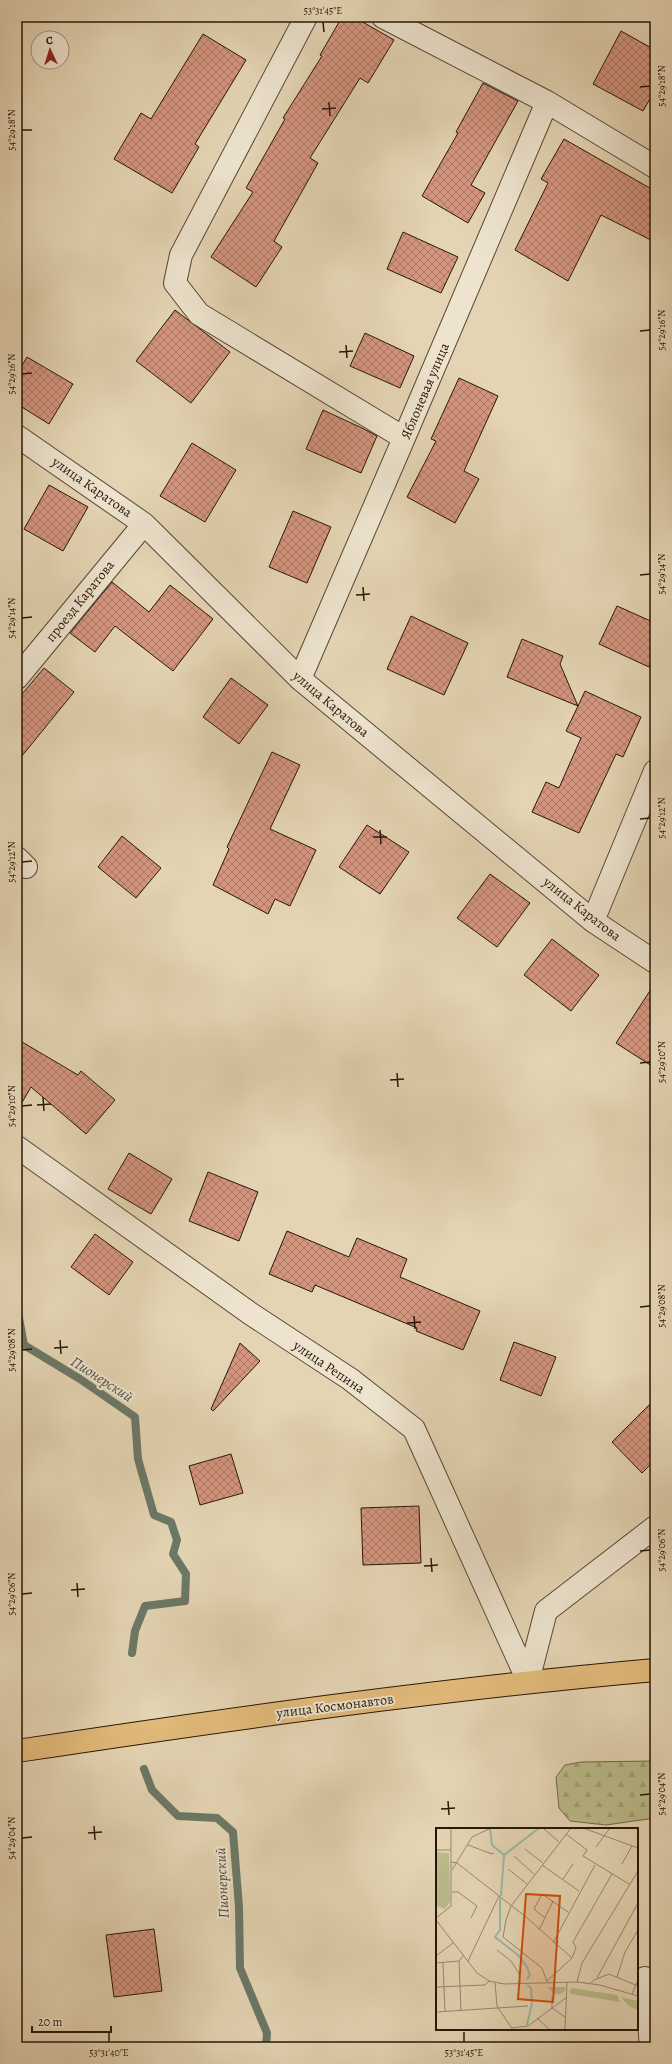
<svg xmlns="http://www.w3.org/2000/svg" width="672" height="2064" font-family="Alegreya,serif">
<style>
.forest{fill:url(#forest-firs);stroke:#716848}
.lines{fill:none;stroke-linecap:round;stroke-linejoin:round}
.stream{stroke:#6b7867;stroke-width:8}
.building{fill:url(#building-cross-hatch);stroke:#281608}
.minor-casing{stroke:#574633;stroke-width:24}
.major-casing{stroke:#281608;stroke-width:24}
.minor{stroke:#ede3ce;stroke-width:22}
.major{stroke:#e2ba7a;stroke-width:22}
.ticks{fill:none;stroke:#281608;stroke-width:1.5}
.labels{text-anchor:middle;dominant-baseline:central;stroke-width:4;stroke-linejoin:round;paint-order:stroke}
.street-label{font-size:14px;fill:#281608;stroke:#ede3ce}
.water-label{font-size:15px;font-style:italic;fill:#4f4f40;stroke:#ede3ce}
.inset-river{fill:none;stroke:#97b9a7;stroke-width:2}
.inset-road{fill:none;stroke:#99886f;stroke-width:1}
.view{fill:#cb4f0b;fill-opacity:0.15;stroke:#cb4f0b;stroke-width:2}
.inset-edge{fill:none;stroke:#281608;stroke-width:2}
.neatline{fill:none;stroke:#281608;stroke-width:1.5}
.ticks-label{font-size:10px;text-anchor:middle;fill:#281608}
</style>
<defs>
<pattern id="forest-firs" width="22" height="20" patternUnits="userSpaceOnUse"><rect width="22" height="20" fill="#babb89"/><path d="M5 1l3.5 6h-7zM16 11l3.5 6h-7z" fill="#a0a075"/></pattern>
<pattern id="building-cross-hatch" width="8" height="8" patternUnits="userSpaceOnUse"><rect width="8" height="8" fill="#d4957e"/><path d="M0 0l8 8M0 8l8-8" fill="none" stroke="#ac7965"/></pattern>
</defs>
<rect width="100%" height="100%" fill="#e4d4b3"/>
<filter id="stains"><feTurbulence type="fractalNoise" baseFrequency=".005" numOctaves="4"/><feColorMatrix values="0 0 0 0 .2 0 0 0 0 .09 0 0 0 0 .02 0 0 0 .5 -.17"/></filter>
<radialGradient id="worn" r=".72"><stop offset=".6" stop-color="#630" stop-opacity="0"/><stop offset="1" stop-color="#630" stop-opacity=".3"/></radialGradient>
<!-- forest -->
<path class="forest" d="M 655,1761 L 655,1818 L 606,1825 L 570,1821 L 559,1808 L 556,1777 L 565,1765 L 581,1762 Z"/>
<g class="lines">
<!-- stream -->
<path class="stream" d="M 17,1307 L 24,1345 L 80,1379 L 135,1417 L 138,1459 L 154,1515 L 171,1522 L 177,1540 L 173,1554 L 186,1574 L 185,1601 L 145,1606 L 135,1631 L 132,1653
M 144,1769 L 152,1790 L 178,1816 L 217,1818 L 233,1832 L 239,1907 L 240,1968 L 267,2033 L 266,2047"/>
</g>
<!-- building -->
<path class="building" d="M 342,17 L 354,17 L 394,40 L 368,83 L 360,78 L 310,158 L 318,163 L 274,241 L 282,247 L 256,287 L 211,257 L 253,192 L 246,188 L 285,119 L 283,118 L 322,56 L 320,55 Z
M 621,31 L 655,50 L 655,90 L 643,111 L 593,84 Z
M 203,34 L 246,60 L 195,144 L 199,147 L 172,193 L 114,159 L 141,113 L 151,119 Z
M 483,83 L 518,101 L 471,185 L 485,193 L 468,223 L 422,196 L 458,133 L 456,132 Z
M 564,139 L 655,191 L 655,242 L 601,215 L 568,281 L 515,250 L 548,183 L 541,179 Z
M 403,232 L 458,257 L 441,293 L 387,269 Z
M 175,310 L 230,352 L 191,403 L 136,361 Z
M 365,333 L 414,356 L 400,388 L 350,366 Z
M 27,357 L 73,384 L 49,424 L 17,404 L 17,374 Z
M 459,378 L 498,396 L 464,471 L 479,479 L 455,523 L 407,497 L 436,441 L 431,439 Z
M 323,410 L 362,428 L 377,436 L 361,473 L 306,449 Z
M 192,443 L 236,470 L 205,522 L 160,496 Z
M 49,485 L 88,507 L 63,551 L 24,529 Z
M 293,511 L 331,527 L 307,583 L 269,567 Z
M 112,582 L 149,612 L 170,585 L 213,619 L 173,671 L 115,626 L 95,652 L 70,633 Z
M 617,606 L 655,623 L 655,654 L 649,667 L 599,644 Z
M 411,616 L 468,643 L 444,695 L 387,669 Z
M 522,639 L 563,656 L 560,664 L 578,706 L 585,691 L 641,717 L 623,757 L 616,754 L 579,833 L 532,812 L 546,782 L 559,788 L 581,738 L 566,731 L 578,706 L 507,677 Z
M 44,668 L 74,692 L 17,762 L 17,700 Z
M 231,678 L 268,705 L 239,744 L 203,717 Z
M 272,752 L 300,765 L 270,829 L 316,850 L 290,906 L 275,899 L 268,914 L 213,885 L 229,849 L 227,847 Z
M 367,825 L 409,852 L 380,894 L 339,867 Z
M 122,836 L 161,868 L 136,898 L 98,867 Z
M 490,874 L 530,903 L 497,947 L 457,918 Z
M 552,939 L 599,975 L 571,1011 L 524,975 Z
M 655,983 L 655,1068 L 616,1043 Z
M 17,1039 L 78,1075 L 81,1071 L 115,1100 L 86,1134 L 31,1087 L 17,1111 Z
M 129,1153 L 172,1179 L 151,1214 L 108,1189 Z
M 208,1172 L 258,1192 L 239,1241 L 189,1221 Z
M 287,1231 L 349,1257 L 357,1238 L 407,1259 L 400,1277 L 480,1311 L 463,1350 L 416,1331 L 417,1328 L 315,1285 L 312,1292 L 269,1274 Z
M 95,1234 L 133,1262 L 109,1295 L 71,1267 Z
M 514,1342 L 556,1357 L 541,1396 L 500,1380 Z
M 240,1343 L 260,1361 L 213,1411 L 211,1409 Z
M 655,1399 L 655,1460 L 642,1473 L 612,1442 Z
M 231,1454 L 243,1493 L 200,1505 L 189,1466 Z
M 419,1506 L 421,1563 L 363,1565 L 361,1508 Z
M 154,1929 L 162,1991 L 114,1997 L 106,1935 Z"/>
<g class="lines">
<defs>
<path id="minor" d="M 306,17 L 181,255 L 175,283 L 199,314 L 404,438
M 383,17 L 547,102 L 655,167
M 17,436 L 144,524 L 300,679 L 593,921 L 655,962
M 17,678 L 144,524
M 300,679 L 404,438 L 547,102
M 17,858 L 26,867
M 593,921 L 655,771
M 17,1147 L 251,1314 L 350,1379 L 414,1429 L 528,1681
M 528,1681 L 546,1611 L 655,1527
M 645,1978 L 651,2047"/>
<path id="major" d="M 17,1751 C 229,1719 441,1689 655,1670"/>
</defs>
<!-- minor casing -->
<use href="#minor" class="minor-casing"/>
<!-- major casing -->
<use href="#major" class="major-casing"/>
<!-- minor -->
<use href="#minor" class="minor"/>
<!-- major -->
<use href="#major" class="major"/>
</g>
<!-- ticks -->
<path class="ticks" d="M 323,22 L 324,32M 640,87 L 650,86M 329,102 L 330,116M 322,109 L 336,108M 22,130 L 32,130M 640,331 L 650,330M 346,345 L 347,358M 339,352 L 353,351M 22,374 L 32,373M 640,575 L 650,574M 363,587 L 364,601M 356,595 L 370,594M 22,618 L 32,617M 640,819 L 650,818M 380,830 L 381,844M 373,837 L 387,837M 22,862 L 32,861M 640,1063 L 650,1062M 397,1073 L 398,1087M 390,1080 L 404,1079M 43,1097 L 44,1111M 37,1105 L 51,1104M 22,1106 L 32,1105M 640,1307 L 650,1306M 414,1316 L 415,1329M 407,1323 L 421,1322M 60,1340 L 61,1354M 54,1348 L 68,1347M 22,1350 L 32,1349M 640,1551 L 650,1550M 431,1558 L 432,1572M 424,1566 L 438,1565M 77,1583 L 78,1597M 71,1590 L 85,1589M 22,1594 L 32,1593M 640,1795 L 650,1794M 448,1801 L 449,1815M 441,1809 L 455,1808M 94,1826 L 95,1840M 88,1833 L 102,1832M 22,1838 L 32,1837M 109,2032 L 109,2042M 464,2032 L 464,2042"/>
<g class="labels">
<!-- street labels -->
<g class="street-label">
<text transform="translate(425 391) rotate(-67)">Яблоневая улица</text>
<text transform="translate(92 487) rotate(35)">улица Каратова</text>
<text transform="translate(80 601) rotate(-51)">проезд Каратова</text>
<text transform="translate(331 704) rotate(40)">улица Каратова</text>
<text transform="translate(582 909) rotate(38)">улица Каратова</text>
<text transform="translate(329 1367) rotate(34)">улица Репина</text>
<text transform="translate(335 1706) rotate(-7)">улица Космонавтов</text>
</g>
<!-- water labels -->
<g class="water-label">
<text transform="translate(102 1379) rotate(33)">Пионерский</text>
<text transform="translate(222 1883) rotate(-93)">Пионерский</text>
</g>
</g>
<!-- overview -->
<g transform="translate(436 1828)">
<rect width="202" height="202" fill="#e4d4b3"/>
<path d="M 112,159 L 129,159 L 130,162 L 125,166 L 118,166 ZM 136,160 L 181,167 L 184,174 L 135,166 L 133,163 ZM 185,169 L 202,173 L 202,182 L 193,178 Z" fill="#babb89"/>
<path d="M 0,24 L 13,25 L 14,74 L 9,81 L 0,78 Z" fill="#babb89"/>
<path class="inset-river" d="M 54,0 L 56,17 L 68,27 L 103,0M 65,68 L 68,27M 64,70 L 64,102 L 59,109 L 82,127 L 91,139 L 94,147 L 91,151M 91,197 L 96,175 L 95,160 L 91,157"/>
<path class="inset-road" d="M 147,0 L 202,20M 108,1 L 123,14M 130,6 L 151,22 L 147,28 L 193,56M 32,17 L 56,26 L 58,25M 160,19 L 174,0M 89,21 L 107,35M 0,22 L 15,22M 78,28 L 98,46M 15,34 L 21,35 L 90,89 L 136,130M 186,36 L 196,18M 106,37 L 143,63M 72,41 L 91,56M 16,42 L 36,9 L 55,0M 127,51 L 137,36M 16,64 L 22,64 L 41,78 L 35,90M 0,90 L 15,78 L 15,0M 109,90 L 98,81 L 106,66 L 132,84M 0,92 L 41,145 L 53,153 L 68,156 L 141,154 L 164,157 L 202,168M 103,102 L 117,73M 117,115 L 159,37M 61,122 L 75,133 L 83,145 L 84,155M 0,128 L 17,115M 32,133 L 63,68M 0,135 L 23,133M 7,135 L 9,183M 181,149 L 189,124 L 202,102M 161,150 L 202,75M 111,153 L 136,130 L 140,120 L 137,114 L 176,46M 111,154 L 106,140 L 67,109 L 70,92 L 75,78 L 135,0M 141,154 L 146,135 L 202,43M 59,155 L 61,178 L 77,202M 155,155 L 158,152 L 173,146 L 202,158M 0,159 L 49,157 L 53,153M 196,166 L 202,152M 116,169 L 116,180 L 129,189M 25,183 L 23,133 L 27,128M 0,184 L 92,178M 101,190 L 114,202M 76,200 L 92,198 L 131,169M 129,202 L 131,155"/>
<path class="view" d="M 90,66 L 124,68 L 117,174 L 82,171 Z"/>
<rect width="202" height="202" class="inset-edge"/>
</g>
<!-- margin -->
<rect width="672" height="2064" fill="none" stroke="#e4d4b3" stroke-width="44"/>
<!-- north arrow -->
<g transform="translate(50 50) rotate(356)"><circle r="19" fill="#ede3ce" stroke="#9e917f"/>
<path d="M0-3L7 15L0 10L-7 15Z" fill="#8f2418"/>
<text y="-6" font-size="11" font-weight="bold" text-anchor="middle" fill="#281608">С</text>
</g>
<!-- scale -->
<path d="M32 2026v6h79v-6" fill="none" stroke="#281608" stroke-width="2"/>
<text x="38" y="2026" font-size="12" fill="#281608" stroke="#ede3ce" stroke-width="3" paint-order="stroke">20 m</text>
<rect x="22" y="22" width="628" height="2020" class="neatline"/>
<g class="ticks-label">
<text x="323" y="14">53°31'45"E</text>
<text transform="translate(661 86) rotate(-90)" y="4">54°29'18"N</text>
<text transform="translate(11 130) rotate(-90)" y="4">54°29'18"N</text>
<text transform="translate(661 330) rotate(-90)" y="4">54°29'16"N</text>
<text transform="translate(11 374) rotate(-90)" y="4">54°29'16"N</text>
<text transform="translate(661 574) rotate(-90)" y="4">54°29'14"N</text>
<text transform="translate(11 618) rotate(-90)" y="4">54°29'14"N</text>
<text transform="translate(661 818) rotate(-90)" y="4">54°29'12"N</text>
<text transform="translate(11 862) rotate(-90)" y="4">54°29'12"N</text>
<text transform="translate(661 1062) rotate(-90)" y="4">54°29'10"N</text>
<text transform="translate(11 1106) rotate(-90)" y="4">54°29'10"N</text>
<text transform="translate(661 1306) rotate(-90)" y="4">54°29'08"N</text>
<text transform="translate(11 1350) rotate(-90)" y="4">54°29'08"N</text>
<text transform="translate(661 1550) rotate(-90)" y="4">54°29'06"N</text>
<text transform="translate(11 1594) rotate(-90)" y="4">54°29'06"N</text>
<text transform="translate(661 1794) rotate(-90)" y="4">54°29'04"N</text>
<text transform="translate(11 1838) rotate(-90)" y="4">54°29'04"N</text>
<text x="109" y="2056">53°31'40"E</text>
<text x="464" y="2056">53°31'45"E</text>
</g>
<rect width="100%" height="100%" filter="url(#stains)"/>
<rect width="100%" height="100%" fill="url(#worn)"/>
</svg>
